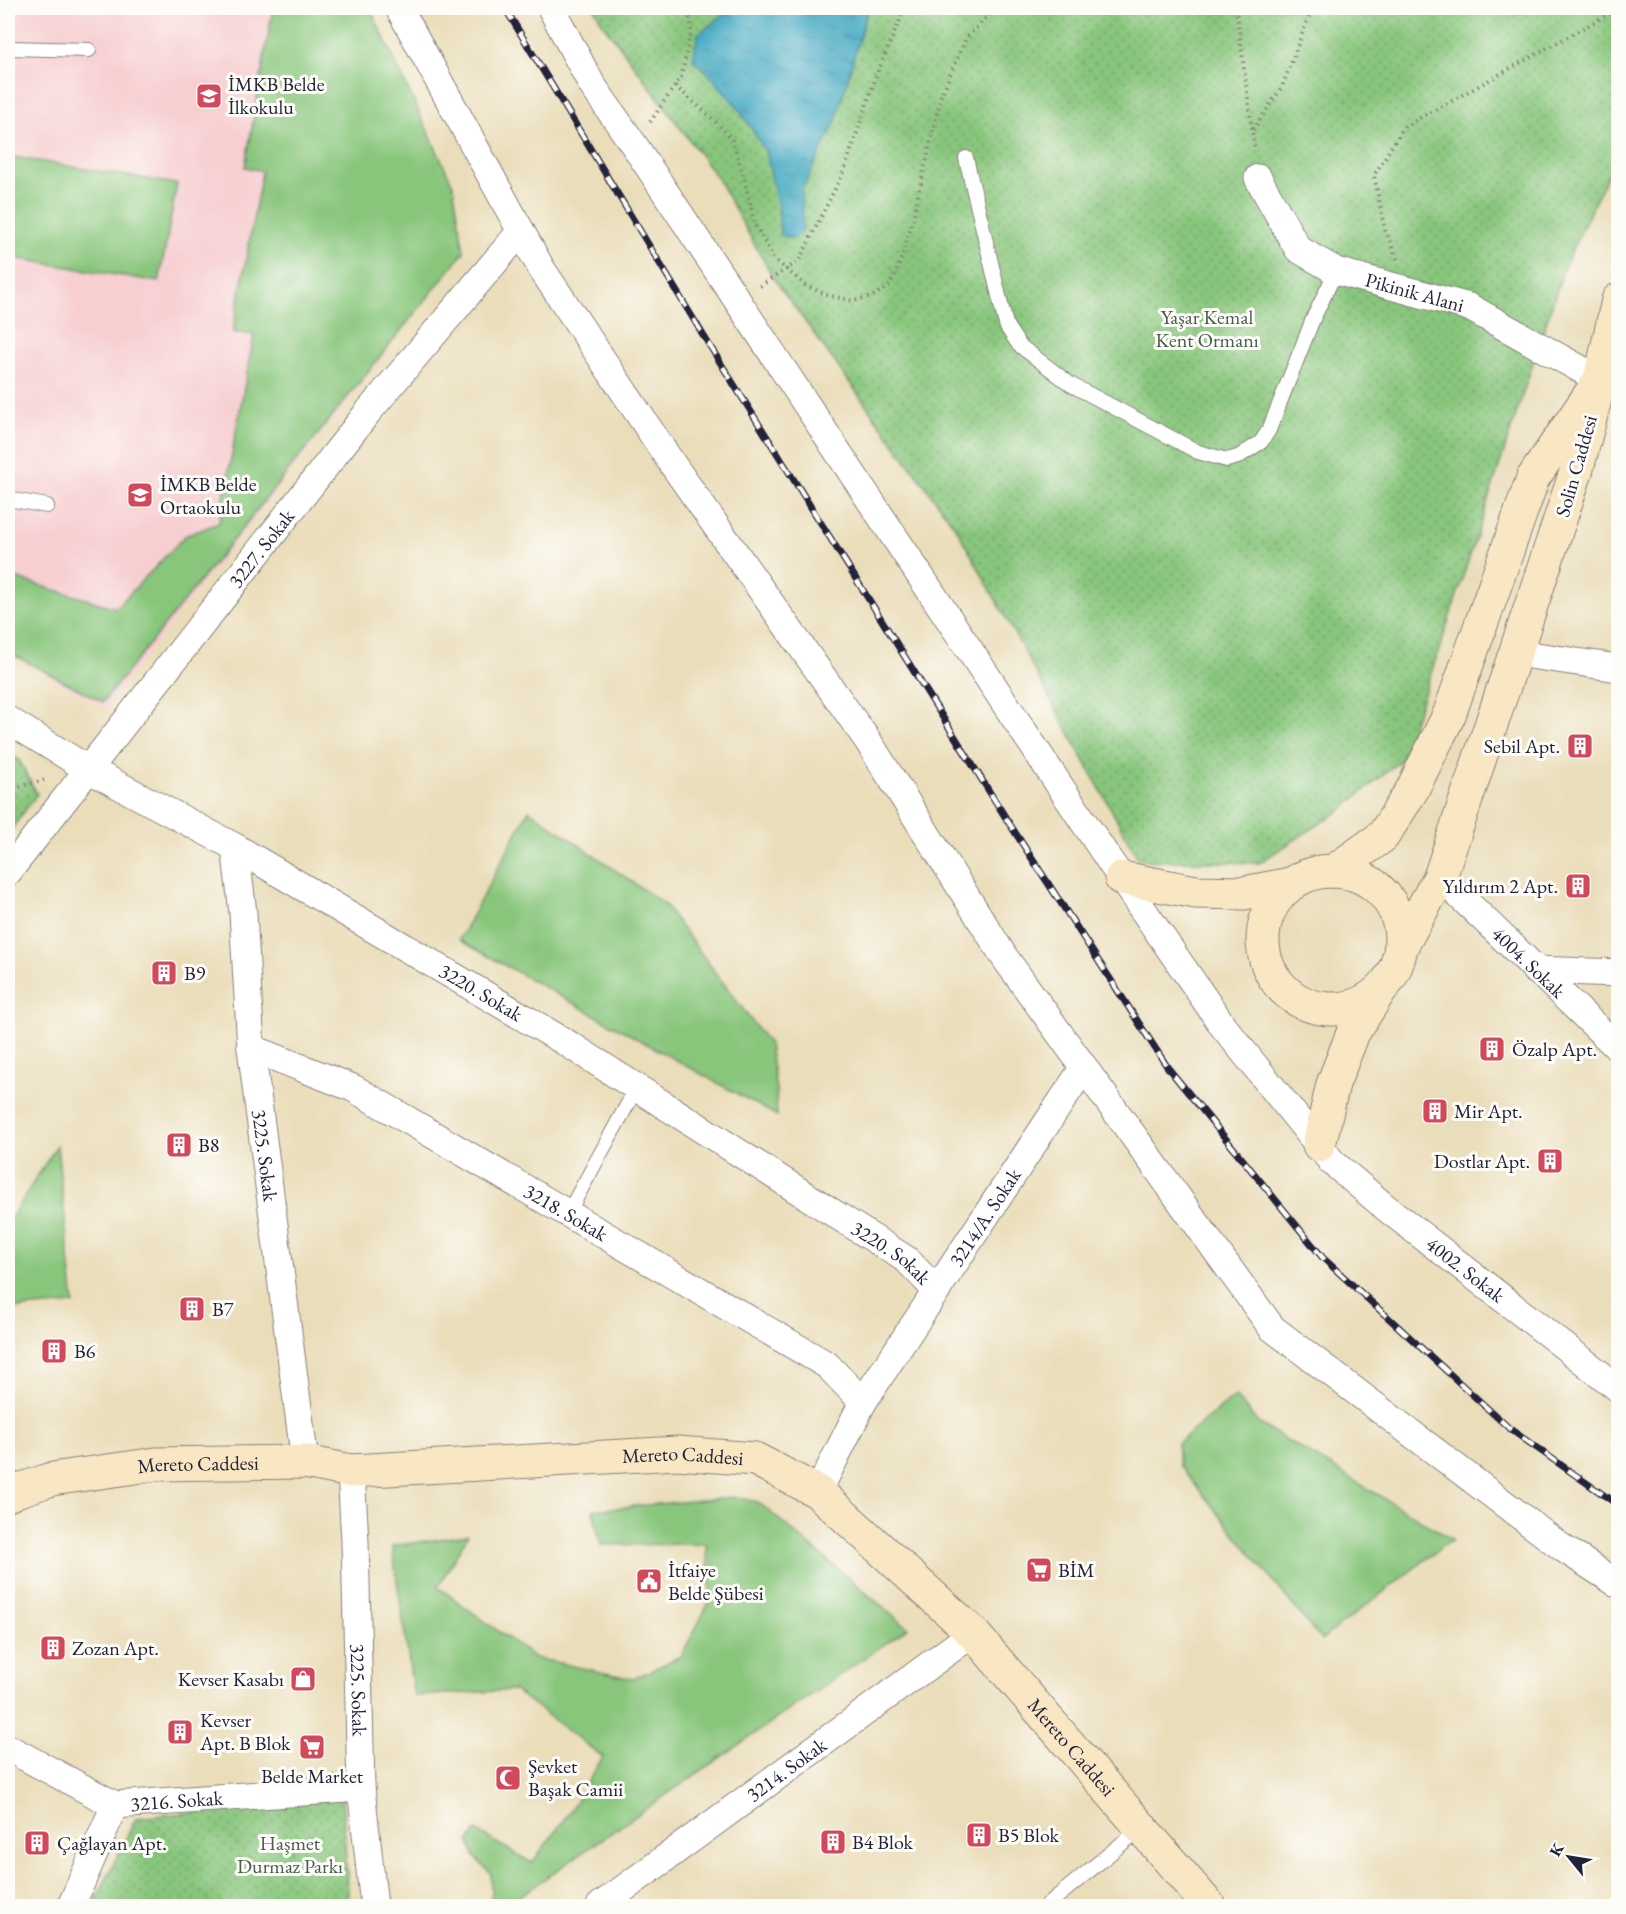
<svg xmlns="http://www.w3.org/2000/svg" width="1626" height="1914" font-family="'EB Garamond',serif">
<style>
.built{fill:#f7cfd1}
.green{fill:#88c67c;stroke:#55745c;stroke-width:1.5}
.park{fill:url(#park-dots);stroke:#55745c;stroke-width:1.5}
.water{fill:url(#water-ripples);stroke:#32667e;stroke-width:1.5}
.lines{fill:none;stroke-linecap:round;stroke-linejoin:round}
.lane-casing{stroke:#86807a;stroke-width:16}
.street-casing{stroke:#86807a;stroke-width:29}
.secondary-casing{stroke:#86807a;stroke-width:35}
.path{stroke:#86807a;stroke-width:4;stroke-dasharray:1.5 4.5;stroke-linecap:butt}
.lane{stroke:#fff;stroke-width:14}
.street{stroke:#fff;stroke-width:27}
.secondary{stroke:#f9e7c3;stroke-width:33}
.rail-casing{stroke:#22223b;stroke-width:7}
.rail{stroke:#fdfcf7;stroke-width:4.5;stroke-dasharray:14;stroke-linecap:butt}
.labels{text-anchor:middle;dominant-baseline:central;stroke-width:6;stroke-linejoin:round;paint-order:stroke}
.poi-label{font-size:20px;fill:#22223b;stroke:#fdfcf7;text-anchor:start}
.street-label{font-size:20px;fill:#22223b;stroke:#fdfcf7}
.park-label{font-size:20px;fill:#465b52;stroke:#fdfcf7}
</style>
<defs>
<pattern id="park-dots" width="8" height="8" patternUnits="userSpaceOnUse" patternTransform="scale(1.5)"><rect width="8" height="8" fill="#88c67c"/><path d="M2 2h.1M6 6h.1" fill="none" stroke="#6fa067" stroke-width="1.8" stroke-linecap="round"/></pattern>
<pattern id="water-ripples" width="26" height="14" patternUnits="userSpaceOnUse" patternTransform="scale(1.5)"><rect width="26" height="14" fill="#42a9c2"/><path d="M2 4q2-2 4 0t4 0M15 11q2-2 4 0t4 0" fill="none" stroke="#37899f"/></pattern>
</defs>
<rect width="100%" height="100%" fill="#fdfcf7"/>
<filter id="ink" filterUnits="userSpaceOnUse"><feTurbulence type="fractalNoise" baseFrequency=".0167" numOctaves="2"/><feDisplacementMap in="SourceGraphic" scale="12" xChannelSelector="R" yChannelSelector="G"/><feConvolveMatrix kernelMatrix="1 2 1 2 8 2 1 2 1" color-interpolation-filters="sRGB"/></filter>
<filter id="wash" filterUnits="userSpaceOnUse"><feTurbulence type="fractalNoise" baseFrequency=".008" numOctaves="4" result="noise"/><feDisplacementMap in="SourceGraphic" scale="24" xChannelSelector="R" yChannelSelector="G"/><feGaussianBlur stdDeviation="1.35" result="paint"/><feColorMatrix in="noise" values="0 0 0 0 0 0 0 0 0 0 0 0 0 0 0 0 0 1.4 0 .05"/><feComposite in="paint" operator="in"/></filter>
<g filter="url(#wash)">
<rect width="100%" height="100%" fill="#eaddb9"/>
<!-- built -->
<path class="built" d="M 8,8 L 370,8 L 453,185 L 464,252 L 105,708 L 8,653 Z"/>
<!-- green -->
<path class="green" d="M 273,8 L 370,8 L 453,185 L 464,252 L 103,702 L 8,652 L 8,576 L 116,608 L 185,536 L 219,523 L 254,335 L 233,332 L 262,171 L 245,167 Z
M 8,156 L 177,184 L 159,282 L 8,257 Z
M 529,810 L 664,904 L 769,1044 L 776,1089 L 777,1116 L 459,940 Z
M 57,1145 L 74,1304 L 8,1309 L 8,1223 Z
M 1235,1396 L 1258,1423 L 1452,1539 L 1321,1640 L 1179,1465 L 1177,1444 Z
M 734,1497 L 758,1502 L 908,1628 L 505,1906 L 484,1906 L 491,1899 L 491,1874 L 474,1856 L 469,1841 L 476,1831 L 532,1863 L 569,1813 L 603,1757 L 514,1690 L 414,1696 L 392,1546 L 468,1535 L 438,1587 L 535,1658 L 633,1679 L 681,1656 L 711,1599 L 706,1544 L 601,1545 L 593,1510 Z"/>
<!-- park -->
<path class="park" d="M 594,8 L 1618,8 L 1618,153 L 1565,265 L 1441,644 L 1401,760 L 1341,810 L 1259,863 L 1139,860 L 958,531 L 774,279 L 716,176 L 601,21 Z
M 8,753 L 19,760 L 37,794 L 8,834 Z
M 342,1797 L 349,1906 L 93,1906 L 136,1818 Z"/>
<!-- water -->
<path class="water" d="M 732,8 L 868,8 L 835,123 L 802,190 L 803,229 L 793,239 L 780,235 L 779,212 L 766,152 L 739,109 L 710,75 L 693,60 L 698,34 Z"/>
</g>
<g filter="url(#ink)">
<g class="lines">
<defs>
<path id="lane" d="M 8,48 L 89,50
M 966,158 L 1004,317 L 1007,327 L 1019,345 L 1070,384 L 1198,452 L 1227,460 L 1238,457 L 1261,442 L 1269,430 L 1313,319 L 1336,271
M 8,499 L 47,506
M 568,1213 L 637,1087
M 1046,1906 L 1141,1828"/>
<g id="street">
<path d="M 399,8 L 541,268 L 673,465 L 868,741 L 1005,958 L 1272,1328 L 1564,1549 L 1618,1584"/>
<path id="s1" d="M 551,8 L 592,85 L 634,145 L 1121,878 L 1223,1026 L 1332,1162 L 1385,1207 L 1618,1388"/>
<path id="s2" d="M 1258,178 L 1298,249 L 1336,271 L 1469,307 L 1600,380"/>
<path d="M 1516,653 L 1618,668"/>
<path id="s3" d="M 8,720 L 88,769 L 235,847 L 570,1045 L 907,1260 L 937,1291"/>
<path id="s4" d="M 235,847 L 243,913 L 251,1048 L 305,1462"/>
<path id="s5" d="M 8,872 L 368,412 L 521,231"/>
<path id="s6" d="M 1440,877 L 1618,1048"/>
<path d="M 1535,970 L 1618,973"/>
<path id="s7" d="M 251,1048 L 353,1088 L 827,1365 L 863,1402"/>
<path id="s8" d="M 351,1471 L 355,1542 L 361,1788 L 374,1906"/>
<path id="s9" d="M 818,1492 L 863,1402 L 1084,1067"/>
<path id="s10" d="M 8,1748 L 115,1805 L 361,1788"/>
<path d="M 71,1906 L 115,1805"/>
<path id="s11" d="M 600,1906 L 973,1633"/>
</g>
<g id="secondary">
<path d="M 1618,300 L 1600,380 L 1618,384"/>
<path d="M 1334,871 L 1383,836 L 1412,790 L 1449,715 L 1533,478 L 1600,380 L 1576,472 L 1440,877 L 1401,947"/>
<circle cx="1332" cy="940" r="69"/>
<path d="M 1121,878 L 1196,892 L 1244,893 L 1291,884"/>
<path d="M 1319,1145 L 1333,1084 L 1353,1033 L 1379,992"/>
<path id="s12" d="M 8,1495 L 16,1491 L 52,1479 L 156,1464 L 305,1462 L 351,1471 L 678,1453 L 755,1459 L 818,1492 L 973,1633 L 1209,1906"/>
</g>
</defs>
<!-- lane casing -->
<use href="#lane" class="lane-casing"/>
<!-- street casing -->
<use href="#street" class="street-casing"/>
<!-- secondary casing -->
<use href="#secondary" class="secondary-casing"/>
<!-- path -->
<path class="path" d="M 1236,8 L 1255,151
M 675,86 L 711,117 L 732,139 L 744,177 L 755,225 L 774,259 L 805,285 L 827,295 L 853,301 L 873,296 L 890,286 L 900,263 L 912,223 L 941,96 L 966,38 L 996,8
M 650,122 L 681,77 L 692,28 L 687,8
M 1253,130 L 1282,87 L 1312,8
M 1397,259 L 1385,230 L 1374,175 L 1404,127 L 1618,9
M 760,286 L 799,261 L 844,171 L 878,71 L 905,8
M 8,790 L 44,780"/>
<!-- lane -->
<use href="#lane" class="lane"/>
<!-- street -->
<use href="#street" class="street"/>
<!-- secondary -->
<use href="#secondary" class="secondary"/>
<defs>
<path id="rail" d="M 505,8 L 708,343 L 1009,823 L 1168,1068 L 1323,1258 L 1510,1429 L 1618,1505"/>
</defs>
<!-- rail casing -->
<use href="#rail" class="rail-casing"/>
<!-- rail -->
<use href="#rail" class="rail"/>
</g>
</g>
<!-- icons -->
<defs>
<symbol id="school-square" viewBox="-11 -11 22 22"><rect x="-9" y="-9" width="18" height="18" rx="4" fill="#d1495b" stroke="#fdfcf7"/><path d="M0-5L7-2L0 1L-7-2ZM-4 1L0 2.5L4 1V4Q0 6-4 4Z" fill="#fff"/></symbol>
<symbol id="building-square" viewBox="-11 -11 22 22"><rect x="-9" y="-9" width="18" height="18" rx="4" fill="#d1495b" stroke="#fdfcf7"/><path d="M-4-6H4V6H1V3H-1V6H-4ZM-2.5-4.3h1.7v1.8h-1.7ZM.8-4.3h1.7v1.8H.8ZM-2.5-1h1.7V.8h-1.7ZM.8-1h1.7V.8H.8Z" fill="#fff"/></symbol>
<symbol id="supermarket-square" viewBox="-11 -11 22 22"><rect x="-9" y="-9" width="18" height="18" rx="4" fill="#d1495b" stroke="#fdfcf7"/><path d="M-6-5.5h2.5l.6 2H6L4.5 2H-2.5L-4.4-4H-6ZM-1.5 3.2a1.3 1.3 0 1 0 .1 0ZM3 3.2a1.3 1.3 0 1 0 .1 0Z" fill="#fff"/></symbol>
<symbol id="civic-square" viewBox="-11 -11 22 22"><rect x="-9" y="-9" width="18" height="18" rx="4" fill="#d1495b" stroke="#fdfcf7"/><path d="M-.6-6.5H3V-4.5H.6V-3L4-1V1h2V6H-6V1h2V-1L-.6-3ZM-1.2 2.5V6h2.4V2.5Z" fill="#fff"/></symbol>
<symbol id="shop-square" viewBox="-11 -11 22 22"><rect x="-9" y="-9" width="18" height="18" rx="4" fill="#d1495b" stroke="#fdfcf7"/><path d="M-5-2.5h2.3a2.7 3.5 0 0 1 5.4 0H5L5.5 6h-11ZM-1.5-2.5h3a1.5 2.3 0 0 0-3 0Z" fill="#fff"/></symbol>
<symbol id="mosque-square" viewBox="-11 -11 22 22"><rect x="-9" y="-9" width="18" height="18" rx="4" fill="#d1495b" stroke="#fdfcf7"/><path d="M3.5-4.9A6 6 0 1 0 3.5 4.9A5 5 0 1 1 3.5-4.9Z" fill="#fff"/></symbol>
</defs>
<g fill-rule="evenodd">
<use href="#school-square" x="194" y="81" width="30" height="30"/>
<use href="#school-square" x="125" y="480" width="30" height="30"/>
<use href="#building-square" x="1565" y="731" width="30" height="30"/>
<use href="#building-square" x="1563" y="871" width="30" height="30"/>
<use href="#building-square" x="149" y="958" width="30" height="30"/>
<use href="#building-square" x="1477" y="1034" width="30" height="30"/>
<use href="#building-square" x="1420" y="1096" width="30" height="30"/>
<use href="#building-square" x="164" y="1130" width="30" height="30"/>
<use href="#building-square" x="1535" y="1146" width="30" height="30"/>
<use href="#building-square" x="177" y="1294" width="30" height="30"/>
<use href="#building-square" x="39" y="1336" width="30" height="30"/>
<use href="#supermarket-square" x="1024" y="1555" width="30" height="30"/>
<use href="#civic-square" x="634" y="1566" width="30" height="30"/>
<use href="#building-square" x="38" y="1633" width="30" height="30"/>
<use href="#shop-square" x="288" y="1664" width="30" height="30"/>
<use href="#building-square" x="165" y="1717" width="30" height="30"/>
<use href="#supermarket-square" x="297" y="1732" width="30" height="30"/>
<use href="#mosque-square" x="493" y="1763" width="30" height="30"/>
<use href="#building-square" x="964" y="1820" width="30" height="30"/>
<use href="#building-square" x="818" y="1827" width="30" height="30"/>
<use href="#building-square" x="22" y="1828" width="30" height="30"/>
</g>
<g class="labels">
<!-- poi labels -->
<g class="poi-label">
<text x="228" y="84">İMKB Belde<tspan x="228" dy="23">İlkokulu</tspan></text>
<text x="160" y="484">İMKB Belde<tspan x="160" dy="23">Ortaokulu</tspan></text>
<text x="1560" y="746" text-anchor="end">Sebil Apt.</text>
<text x="1558" y="886" text-anchor="end">Yıldırım 2 Apt.</text>
<text x="184" y="973">B9</text>
<text x="1512" y="1049">Özalp Apt.</text>
<text x="1454" y="1111">Mir Apt.</text>
<text x="198" y="1145">B8</text>
<text x="1530" y="1161" text-anchor="end">Dostlar Apt.</text>
<text x="212" y="1309">B7</text>
<text x="74" y="1351">B6</text>
<text x="668" y="1570">İtfaiye<tspan x="668" dy="23">Belde Şübesi</tspan></text>
<text x="1058" y="1570">BİM</text>
<text x="72" y="1648">Zozan Apt.</text>
<text x="284" y="1679" text-anchor="end">Kevser Kasabı</text>
<text x="200" y="1720">Kevser<tspan x="200" dy="23">Apt. B Blok</tspan></text>
<text x="528" y="1766">Şevket<tspan x="528" dy="23">Başak Camii</tspan></text>
<text x="312" y="1776" text-anchor="middle">Belde Market</text>
<text x="998" y="1835">B5 Blok</text>
<text x="852" y="1842">B4 Blok</text>
<text x="57" y="1843">Çağlayan Apt.</text>
</g>
<!-- street labels -->
<g class="street-label">
<text stroke="none"><textPath href="#s2" startOffset="207">Pikinik Alani</textPath></text>
<text transform="translate(1576 466) rotate(-74)">Solin Caddesi</text>
<text stroke="none"><textPath href="#s5" startOffset="411">3227. Sokak</textPath></text>
<text stroke="none"><textPath href="#s6" startOffset="123">4004. Sokak</textPath></text>
<text stroke="none"><textPath href="#s3" startOffset="546">3220. Sokak</textPath></text>
<text stroke="none"><textPath href="#s4" startOffset="310">3225. Sokak</textPath></text>
<text stroke="none"><textPath href="#s7" startOffset="356">3218. Sokak</textPath></text>
<text stroke="none"><textPath href="#s9" startOffset="322">3214/A. Sokak</textPath></text>
<text stroke="none"><textPath href="#s3" startOffset="1032">3220. Sokak</textPath></text>
<text stroke="none"><textPath href="#s1" startOffset="1566">4002. Sokak</textPath></text>
<text stroke="none"><textPath href="#s12" startOffset="680">Mereto Caddesi</textPath></text>
<text stroke="none"><textPath href="#s12" startOffset="194">Mereto Caddesi</textPath></text>
<text stroke="none"><textPath href="#s8" startOffset="219">3225. Sokak</textPath></text>
<text stroke="none"><textPath href="#s12" startOffset="1184">Mereto Caddesi</textPath></text>
<text stroke="none"><textPath href="#s11" startOffset="231">3214. Sokak</textPath></text>
<text stroke="none"><textPath href="#s10" startOffset="183">3216. Sokak</textPath></text>
</g>
<!-- park labels -->
<g class="park-label">
<text x="1207" y="317">Yaşar Kemal<tspan x="1207" dy="23">Kent Ormanı</tspan></text>
<text x="290" y="1843">Haşmet<tspan x="290" dy="23">Durmaz Parkı</tspan></text>
</g>
</g>
<!-- margin -->
<rect width="1626" height="1914" fill="none" stroke="#fdfcf7" stroke-width="30"/>
<!-- north arrow -->
<g transform="translate(1569 1857) rotate(300)" stroke="#fdfcf7" stroke-width="4.5" paint-order="stroke">
<path d="M0-4.5L10 22L0 15L-10 22Z" fill="#22223b"/>
<text y="-9" font-size="16" font-weight="bold" text-anchor="middle" fill="#22223b">K</text>
</g>
</svg>
